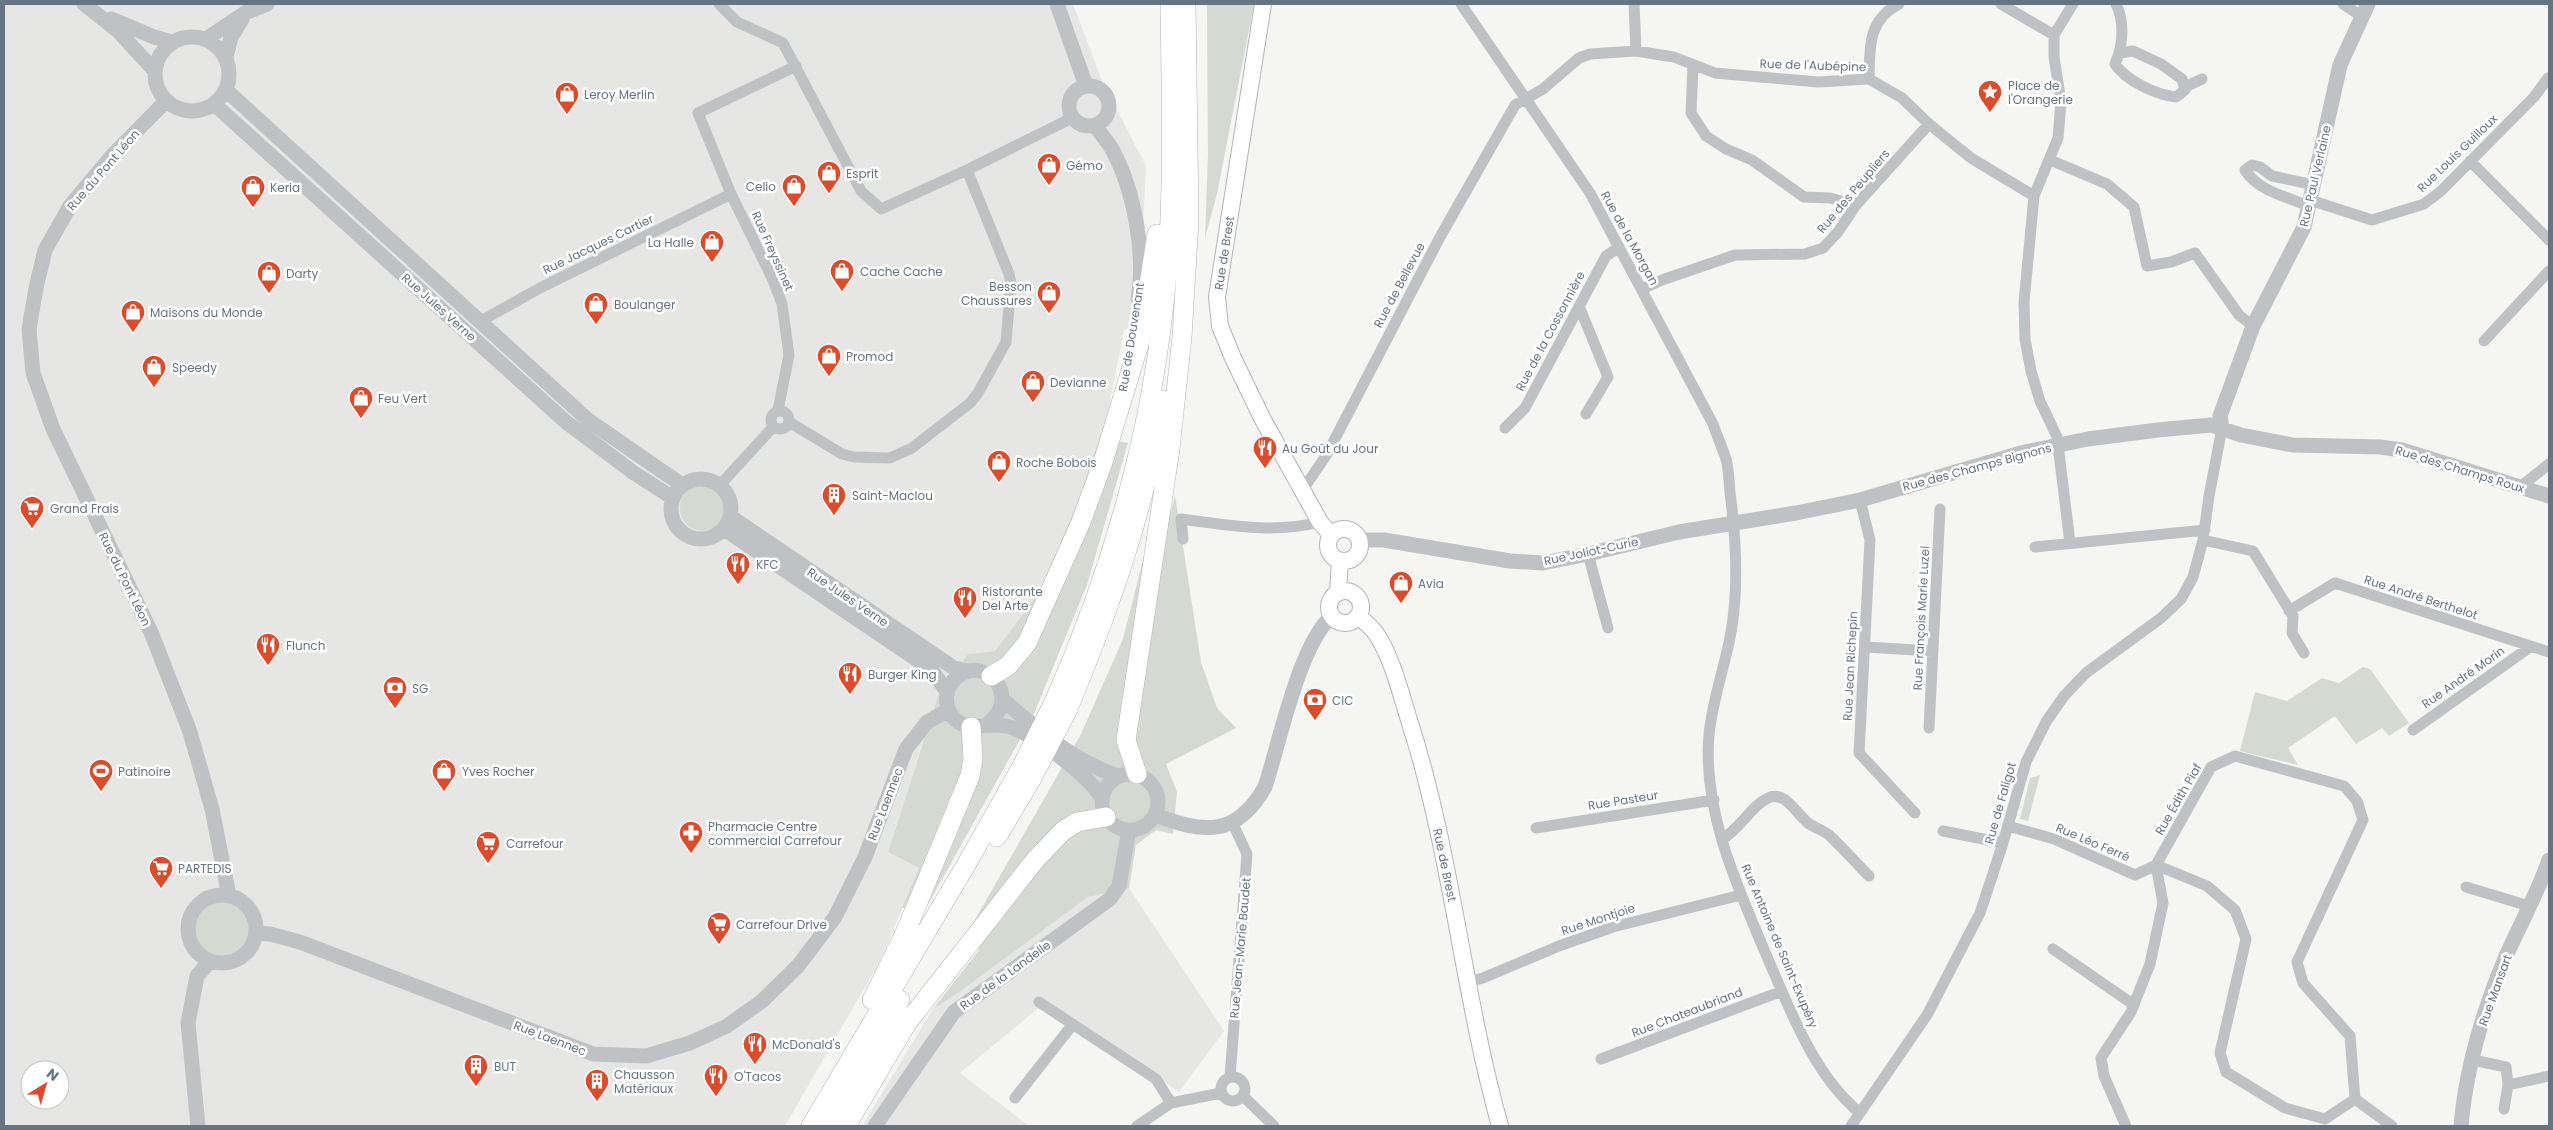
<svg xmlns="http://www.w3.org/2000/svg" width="2553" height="1130" font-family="Poppins,sans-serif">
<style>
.built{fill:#e6e7e5;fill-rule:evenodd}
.green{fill:#d4dad1}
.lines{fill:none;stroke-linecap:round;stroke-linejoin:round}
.secondary-casing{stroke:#b0b6ba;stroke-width:18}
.trunk-casing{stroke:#b1b5b8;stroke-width:20}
.minor{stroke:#bec2c5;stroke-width:11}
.tertiary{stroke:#bec2c5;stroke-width:15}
.secondary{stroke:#fff;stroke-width:16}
.trunk{stroke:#fff;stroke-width:19}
.trunk-bridge-casing{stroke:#b1b5b8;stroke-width:20;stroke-linecap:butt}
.trunk-bridge{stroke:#fff;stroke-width:19}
.labels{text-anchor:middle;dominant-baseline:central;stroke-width:5;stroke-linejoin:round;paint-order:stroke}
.street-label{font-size:12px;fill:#657682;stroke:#fff}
.poi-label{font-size:12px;fill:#657682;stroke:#fff;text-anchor:start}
</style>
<rect width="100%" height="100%" fill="#f5f5f1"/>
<!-- built -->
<path class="built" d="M 4,4 L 1073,4 L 1102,81 L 1146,166 L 1138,327 L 1124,330 L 1107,417 L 1076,506 L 1038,594 L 995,651 L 968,654 L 921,747 L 888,852 L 919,868 L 881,959 L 785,1126 L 4,1126 ZM 30,1070 L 60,1070 L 60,1100 L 30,1100 Z
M 1129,888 L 1224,1031 L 1179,1092 L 1047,1001 L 960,1073 L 1029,1126 L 862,1126 L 933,1009 L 958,993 L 1088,897 Z"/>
<!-- green -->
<path class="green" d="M 1207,4 L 1254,4 L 1217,194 L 1205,238 L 1208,155 Z
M 1100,437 L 1128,443 L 1087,585 L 1033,716 L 926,908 L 902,908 L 919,868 L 888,852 L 938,696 L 968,654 L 995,651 L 1038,594 L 1076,506 Z
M680 508a23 23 0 1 1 46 0a23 23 0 1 1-46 0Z
M 1175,495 L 1201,662 L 1217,708 L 1236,728 L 1166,764 L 1177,792 L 1173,834 L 1156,830 L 1136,845 L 1129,888 L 1088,897 L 958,993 L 933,1009 L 979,950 L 968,932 L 1081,734 L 1123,639 L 1142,564 L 1158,566 Z
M 2363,667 L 2370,669 L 2409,723 L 2389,736 L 2382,728 L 2356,744 L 2335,716 L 2288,748 L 2298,765 L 2240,751 L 2255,692 L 2287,701 L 2322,678 L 2339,683 Z
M 2040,775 L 2028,821 L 2020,819 L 2030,778 Z
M195 929a27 27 0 1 1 54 0a27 27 0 1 1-54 0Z"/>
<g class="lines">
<defs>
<path id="secondary" d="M 1263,4 L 1217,297 L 1220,326 L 1233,358 L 1262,418 L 1320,522 L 1331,535
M1328 545a16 16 0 1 1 32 0a16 16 0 1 1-32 0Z
M1329 607a16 16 0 1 1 32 0a16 16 0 1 1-32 0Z
M 1338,593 L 1340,561
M 1358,616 C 1365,622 1372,627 1377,635 C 1393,660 1401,695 1410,723 C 1452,855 1463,994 1500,1126"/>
<path id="trunk" d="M 991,676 L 1008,666 L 1027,643 L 1081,522 L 1103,462 L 1140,341 L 1157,234
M 1055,700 C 1115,564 1155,420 1167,272 C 1174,182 1171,93 1170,4
M 1067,711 C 1109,610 1146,509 1162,400
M 1137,774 L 1126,740 L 1170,449 L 1182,337 L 1189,221 L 1186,4
M 997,837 L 1032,778
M 872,1000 L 906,931 L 970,776 L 973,759 L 971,727
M 811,1126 L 966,865 L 1021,768
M 831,1126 L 900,1000
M 846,1126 L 907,1023 L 1036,859 L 1063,831 L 1077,822 L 1106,817"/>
</defs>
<!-- secondary casing -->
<use href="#secondary" class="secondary-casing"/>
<!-- trunk casing -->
<use href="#trunk" class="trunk-casing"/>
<!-- minor -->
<path class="minor" d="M 719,4 L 737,22 L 783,43 L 861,191 L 881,209 L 967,170
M 1461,4 L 1590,193 L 1713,424 C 1717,436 1722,447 1726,459 C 1729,470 1729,482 1730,493 C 1736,538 1739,587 1731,632 C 1725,667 1712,700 1709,735 C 1702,812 1739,890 1768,959 C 1791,1012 1814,1075 1860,1113
M 1634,4 L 1636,51
M 2001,4 L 2054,35
M 2116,4 C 2125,22 2123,46 2115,64 C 2126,81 2157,95 2176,97 L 2185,90 L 2182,79 L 2161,64 L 2133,51 L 2120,53
M 2343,4 L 2361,16
M 1693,65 L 1691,113 L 1706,136 L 1726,149 L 1752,160 L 1804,197 L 1830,198 L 1856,205
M 1869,79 C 1870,49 1867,20 1899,4
M 2185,87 L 2202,79
M 2050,160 L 2107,184 L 2134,207 L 2147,266 L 2171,262 L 2195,253 L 2239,315 L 2253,326
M 2470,161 L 2549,240
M 2034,196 L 2058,138 L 2061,102 L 2054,57 L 2054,35 L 2073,4
M 2310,200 L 2372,220 L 2424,204 L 2441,191 L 2534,97 L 2548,78
M 2309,206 C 2287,197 2258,191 2245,170 L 2252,165 L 2260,167 L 2272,176 L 2314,185
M 1642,289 L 1662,280 L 1735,255 L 1805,254 L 1823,248 L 1838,232 L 1856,205 L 1929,124
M 1579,306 L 1608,377 L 1586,414
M 479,322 L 540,288 L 731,194
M 2484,341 L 2549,271
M 778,410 L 789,355 L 782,304 L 773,280 L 731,194 L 698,113 L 796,66
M771 420a9 9 0 1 1 18 0a9 9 0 1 1-18 0Z
M 789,422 L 842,454 L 854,457 L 890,458 L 912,448 L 970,403 L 978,393 L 1006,342 L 1011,283 L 1009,274 L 967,170 L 1072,118
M 1505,428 L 1525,408 L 1606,256 L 1619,247
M 720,485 L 773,427
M 2520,487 L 2549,464
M 1302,491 L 1327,454 L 1440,237 L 1515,105 L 1543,89 L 1579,58 L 1590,54 L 1636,51 L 1674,57 L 1715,73 L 1818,82 L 1869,79 L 1902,98 L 1929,124 L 1971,158 L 2034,196 L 2024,302 L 2025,339 L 2031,371 L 2040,401 L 2057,437 L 2070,543
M 1860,500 L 1870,540 L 1859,753 L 1915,813
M 1183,539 L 1181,519 C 1228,525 1273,534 1320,522
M 2203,540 L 2253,551 L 2293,616 L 2292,633 L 2304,653
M 2035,547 L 2205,530
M 1588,554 L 1608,628
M 2289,611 L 2335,583 L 2549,652
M 1865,647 L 1933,651
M 1929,728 L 1940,509
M 2413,730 L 2530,647
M 2008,826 L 2054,839 L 2135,875 L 2156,865 L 2163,903 L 2150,964 L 2131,1012 L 2101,1058 L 2104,1076 L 2126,1126
M 1536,828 L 1714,800
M 1943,831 L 2003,843
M 1722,839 C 1740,829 1751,806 1768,798 C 1784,790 1796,813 1807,822 C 1813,828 1822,829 1829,835 C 1843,848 1856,863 1869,876
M 2466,887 L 2529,906
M 2053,949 L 2134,1005
M 1468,982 L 1483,978 L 1559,946 L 1613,927 L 1741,895
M 1039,1002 L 1156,1079 L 1171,1103
M 1601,1059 L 1782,991
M 2473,1060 L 2506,1067 L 2508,1085 L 2504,1109
M1221 1089a12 12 0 1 1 24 0a12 12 0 1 1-24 0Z
M 1230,1077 L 1247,854 L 1232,822
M 2508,1085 L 2549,1076
M 1243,1096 L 1274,1126
M 1015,1098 L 1073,1024
M 2355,1099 L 2325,1119 L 2285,1108 L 2226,1072 L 2220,1053 L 2246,939 L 2235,910 L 2207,886 L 2156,865 L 2211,767 L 2235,756 L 2344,786 L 2357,801 L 2363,820 L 2297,962 L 2303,983 L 2350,1036 L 2355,1099 L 2392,1126
M 1137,1126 L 1171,1103 L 1221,1093
M 1851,1126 L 1927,1015 L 1980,913 L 2003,843 L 2026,762 L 2046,722 L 2064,696 L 2086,673 L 2161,618 L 2181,599 L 2193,577 L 2203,540 L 2209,496 L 2222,428"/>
<!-- tertiary -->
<path class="tertiary" d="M 84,4 L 118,31 L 154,70
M 1057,4 L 1086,86
M 111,19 L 154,37 L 172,42
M155 74a37 37 0 1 1 74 0a37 37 0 1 1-74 0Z
M 206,39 L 245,13 L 267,4
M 226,57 L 231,37 L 242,19
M1069 106a20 20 0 1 1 40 0a20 20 0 1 1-40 0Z
M 226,90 L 588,420 L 682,485
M 166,101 L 111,157 L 70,206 L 45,250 L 36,288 L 29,329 L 33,373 L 53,429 L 151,632 L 190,732 L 212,809 L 229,896
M 214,104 L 566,422 L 634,473 L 673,498
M 1095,126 C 1101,134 1108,142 1113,151 C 1134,190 1146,255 1138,299
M 2222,428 L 2220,416 L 2253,326 L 2304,227 L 2340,65 L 2368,4
M671 509a30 30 0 1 1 60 0a30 30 0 1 1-60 0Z
M 731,517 L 954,668 L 967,671
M 724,529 L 931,669 L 947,692
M 1360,540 L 1384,540 L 1510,561 L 1543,563 L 1588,554 L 1679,532 L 1796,513 L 1860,500 L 2021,453 L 2088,439 L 2158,430 L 2211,425 L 2241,435 L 2293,445 L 2380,447 L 2402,450 L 2549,496
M 1003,700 C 1038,730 1073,761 1118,776
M 989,723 C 1023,694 982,652 955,679 C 941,692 945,716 962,724 C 975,730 991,722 1006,726 C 1031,731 1089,776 1102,798
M1102 802a28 28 0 1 1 56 0a28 28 0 1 1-56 0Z
M 1155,815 C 1203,833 1236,838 1265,787 C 1279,745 1299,644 1332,616
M188 929a34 34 0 1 1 68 0a34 34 0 1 1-68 0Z
M 256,933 L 270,934 L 300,942 L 593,1054 L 646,1056 L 690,1043 L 727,1026 L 762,1001 L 798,966 L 835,917 L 865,857 L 906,749 L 927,722 L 949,710
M 198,1126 L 188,1023 L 197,976 L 210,961
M 875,1126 L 954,1012 L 1110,899 L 1119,886 L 1129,830
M 2461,1126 C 2466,1068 2484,1008 2507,954 C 2521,923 2538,892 2549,860"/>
<!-- secondary -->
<use href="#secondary" class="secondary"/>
<!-- trunk -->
<use href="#trunk" class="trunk"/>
<defs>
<path id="trunk-bridge" d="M 1021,768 L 1055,700
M 1032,778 L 1067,711"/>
</defs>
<!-- trunk-bridge casing -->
<use href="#trunk-bridge" class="trunk-bridge-casing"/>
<!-- trunk-bridge -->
<use href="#trunk-bridge" class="trunk-bridge"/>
</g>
<!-- icons -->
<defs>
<symbol id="sight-pin" viewBox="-11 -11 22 30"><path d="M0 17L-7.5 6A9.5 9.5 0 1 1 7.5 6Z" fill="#df4b28" stroke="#fff"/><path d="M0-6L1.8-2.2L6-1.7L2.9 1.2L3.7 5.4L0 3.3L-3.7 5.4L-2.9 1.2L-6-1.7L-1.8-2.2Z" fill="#fff"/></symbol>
<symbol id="shop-pin" viewBox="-11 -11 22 30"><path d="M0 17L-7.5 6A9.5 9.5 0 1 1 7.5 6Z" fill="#df4b28" stroke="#fff"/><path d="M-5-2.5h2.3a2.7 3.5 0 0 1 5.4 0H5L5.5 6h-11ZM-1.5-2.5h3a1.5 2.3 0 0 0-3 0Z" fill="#fff"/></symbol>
<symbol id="restaurant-pin" viewBox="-11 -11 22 30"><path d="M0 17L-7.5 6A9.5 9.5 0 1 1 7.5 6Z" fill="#df4b28" stroke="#fff"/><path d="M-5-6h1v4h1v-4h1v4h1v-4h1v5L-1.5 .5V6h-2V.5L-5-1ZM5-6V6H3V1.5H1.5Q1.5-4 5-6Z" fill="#fff"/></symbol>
<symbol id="building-pin" viewBox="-11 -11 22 30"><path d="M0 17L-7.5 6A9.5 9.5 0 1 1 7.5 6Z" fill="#df4b28" stroke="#fff"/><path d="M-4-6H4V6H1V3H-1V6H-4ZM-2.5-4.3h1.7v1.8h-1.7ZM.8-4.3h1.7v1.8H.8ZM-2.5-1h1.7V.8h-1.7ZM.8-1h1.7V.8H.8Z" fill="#fff"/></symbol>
<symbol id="supermarket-pin" viewBox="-11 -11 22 30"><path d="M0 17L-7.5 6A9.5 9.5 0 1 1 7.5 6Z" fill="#df4b28" stroke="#fff"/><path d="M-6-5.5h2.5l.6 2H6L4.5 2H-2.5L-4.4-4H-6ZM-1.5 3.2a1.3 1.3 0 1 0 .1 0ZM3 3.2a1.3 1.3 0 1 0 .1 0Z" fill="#fff"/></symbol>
<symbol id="bank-pin" viewBox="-11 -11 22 30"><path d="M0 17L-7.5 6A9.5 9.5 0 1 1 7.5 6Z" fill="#df4b28" stroke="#fff"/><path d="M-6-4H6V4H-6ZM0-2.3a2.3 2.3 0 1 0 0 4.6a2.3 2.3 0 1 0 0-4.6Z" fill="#fff"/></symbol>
<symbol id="stadium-pin" viewBox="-11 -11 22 30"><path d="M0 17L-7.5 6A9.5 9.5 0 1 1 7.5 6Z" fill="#df4b28" stroke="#fff"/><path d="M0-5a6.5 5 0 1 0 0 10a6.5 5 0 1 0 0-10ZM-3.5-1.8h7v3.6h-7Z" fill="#fff"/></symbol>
<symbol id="pharmacy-pin" viewBox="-11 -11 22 30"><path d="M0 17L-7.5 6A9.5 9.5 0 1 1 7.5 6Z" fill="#df4b28" stroke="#fff"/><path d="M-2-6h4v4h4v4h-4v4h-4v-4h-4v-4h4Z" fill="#fff"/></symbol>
</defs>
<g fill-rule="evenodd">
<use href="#sight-pin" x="1976" y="78" width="28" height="38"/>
<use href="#shop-pin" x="553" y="80" width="28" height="38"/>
<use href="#shop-pin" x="1035" y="151" width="28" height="38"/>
<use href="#shop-pin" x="815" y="159" width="28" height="38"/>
<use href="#shop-pin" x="780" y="172" width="28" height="38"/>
<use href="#shop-pin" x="239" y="173" width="28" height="38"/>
<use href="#shop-pin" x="698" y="228" width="28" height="38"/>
<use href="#shop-pin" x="828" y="257" width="28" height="38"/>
<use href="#shop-pin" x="255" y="259" width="28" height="38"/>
<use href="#shop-pin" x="1035" y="279" width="28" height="38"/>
<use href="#shop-pin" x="582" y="290" width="28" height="38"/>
<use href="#shop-pin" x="119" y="298" width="28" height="38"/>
<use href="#shop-pin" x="815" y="342" width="28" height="38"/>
<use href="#shop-pin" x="140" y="353" width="28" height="38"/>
<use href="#shop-pin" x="1019" y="368" width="28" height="38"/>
<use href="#shop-pin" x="347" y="384" width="28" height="38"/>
<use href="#restaurant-pin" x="1251" y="434" width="28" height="38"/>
<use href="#shop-pin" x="985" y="448" width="28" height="38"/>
<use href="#building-pin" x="820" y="481" width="28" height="38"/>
<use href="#supermarket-pin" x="18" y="494" width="28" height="38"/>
<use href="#restaurant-pin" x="724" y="550" width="28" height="38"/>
<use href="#shop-pin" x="1387" y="569" width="28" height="38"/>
<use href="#restaurant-pin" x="951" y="584" width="28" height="38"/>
<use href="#restaurant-pin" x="254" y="631" width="28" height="38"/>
<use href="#restaurant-pin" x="836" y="660" width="28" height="38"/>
<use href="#bank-pin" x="381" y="674" width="28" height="38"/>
<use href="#bank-pin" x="1301" y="686" width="28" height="38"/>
<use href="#stadium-pin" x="87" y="757" width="28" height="38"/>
<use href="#shop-pin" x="430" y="757" width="28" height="38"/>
<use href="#pharmacy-pin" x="677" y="819" width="28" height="38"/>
<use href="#supermarket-pin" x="474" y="829" width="28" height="38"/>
<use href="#supermarket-pin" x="147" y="854" width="28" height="38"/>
<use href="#supermarket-pin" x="705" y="910" width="28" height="38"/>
<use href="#restaurant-pin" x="741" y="1030" width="28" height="38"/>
<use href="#building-pin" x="462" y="1052" width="28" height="38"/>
<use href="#restaurant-pin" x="702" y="1062" width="28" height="38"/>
<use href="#building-pin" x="583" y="1067" width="28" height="38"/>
</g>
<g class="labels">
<!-- street labels -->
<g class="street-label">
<text transform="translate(1813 65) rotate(2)">Rue de l'Aubépine</text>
<text transform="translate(2457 153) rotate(-44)">Rue Louis Guilloux</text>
<text transform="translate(103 170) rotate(-49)">Rue du Pont Léon</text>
<text transform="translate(2315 176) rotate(-77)">Rue Paul Verlaine</text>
<text transform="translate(1853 191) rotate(-50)">Rue des Peupliers</text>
<text transform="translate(1630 238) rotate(61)">Rue de la Morgan</text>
<text transform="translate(598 244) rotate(-26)">Rue Jacques Cartier</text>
<text transform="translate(773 251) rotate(66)">Rue Freyssinet</text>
<text transform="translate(1224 253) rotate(-81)">Rue de Brest</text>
<text transform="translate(1399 285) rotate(-62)">Rue de Bellevue</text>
<text transform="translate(439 307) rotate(42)">Rue Jules Verne</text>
<text transform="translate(1550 331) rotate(-62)">Rue de la Cossonnière</text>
<text transform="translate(1131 337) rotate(-81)">Rue de Douvenant</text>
<text transform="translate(1977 467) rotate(-15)">Rue des Champs Bignons</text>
<text transform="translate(2460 469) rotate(17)">Rue des Champs Roux</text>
<text transform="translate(1591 551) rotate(-12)">Rue Joliot-Curie</text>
<text transform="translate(125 579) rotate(64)">Rue du Pont Léon</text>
<text transform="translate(848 597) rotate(34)">Rue Jules Verne</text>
<text transform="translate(2421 597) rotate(18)">Rue André Berthelot</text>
<text transform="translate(1921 618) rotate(-87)">Rue François Marie Luzel</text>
<text transform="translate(1850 666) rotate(-87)">Rue Jean Richepin</text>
<text transform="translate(2463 677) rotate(-35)">Rue André Morin</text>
<text transform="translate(2178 799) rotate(-60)">Rue Édith Piaf</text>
<text transform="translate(1623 800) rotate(-9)">Rue Pasteur</text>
<text transform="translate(2000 803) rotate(-74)">Rue de Faligot</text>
<text transform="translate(885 804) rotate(-69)">Rue Laennec</text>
<text transform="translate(2093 842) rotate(23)">Rue Léo Ferré</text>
<text transform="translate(1445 865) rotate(78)">Rue de Brest</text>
<text transform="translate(1598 919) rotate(-18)">Rue Montjoie</text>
<text transform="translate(1780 946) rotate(67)">Rue Antoine de Saint-Exupéry</text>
<text transform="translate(1240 948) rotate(-85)">Rue Jean-Marie Baudet</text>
<text transform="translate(1005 975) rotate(-36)">Rue de la Landelle</text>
<text transform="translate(2495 990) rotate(-70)">Rue Mansart</text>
<text transform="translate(1687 1012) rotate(-21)">Rue Chateaubriand</text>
<text transform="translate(550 1038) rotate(21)">Rue Laennec</text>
</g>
<!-- poi labels -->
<g class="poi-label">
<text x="2008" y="85">Place de<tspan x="2008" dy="14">l'Orangerie</tspan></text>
<text x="584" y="94">Leroy Merlin</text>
<text x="1066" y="165">Gémo</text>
<text x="846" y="173">Esprit</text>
<text x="776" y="186" text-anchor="end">Celio</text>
<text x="270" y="187">Keria</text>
<text x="694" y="242" text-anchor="end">La Halle</text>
<text x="860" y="271">Cache Cache</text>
<text x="286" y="273">Darty</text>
<text x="1032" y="286" text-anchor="end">Besson<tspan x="1032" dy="14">Chaussures</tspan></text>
<text x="614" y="304">Boulanger</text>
<text x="150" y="312">Maisons du Monde</text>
<text x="846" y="356">Promod</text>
<text x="172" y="367">Speedy</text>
<text x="1050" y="382">Devianne</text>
<text x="378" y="398">Feu Vert</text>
<text x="1282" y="448">Au Goût du Jour</text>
<text x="1016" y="462">Roche Bobois</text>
<text x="852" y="495">Saint-Maclou</text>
<text x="50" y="508">Grand Frais</text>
<text x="756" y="564">KFC</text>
<text x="1418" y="583">Avia</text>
<text x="982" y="591">Ristorante<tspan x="982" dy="14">Del Arte</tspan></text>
<text x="286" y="645">Flunch</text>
<text x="868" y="674">Burger King</text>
<text x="412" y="688">SG</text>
<text x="1332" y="700">CIC</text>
<text x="118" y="771">Patinoire</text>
<text x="462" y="771">Yves Rocher</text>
<text x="708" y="826">Pharmacie Centre<tspan x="708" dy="14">commercial Carrefour</tspan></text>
<text x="506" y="843">Carrefour</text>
<text x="178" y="868">PARTEDIS</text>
<text x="736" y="924">Carrefour Drive</text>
<text x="772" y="1044">McDonald's</text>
<text x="494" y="1066">BUT</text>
<text x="614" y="1074">Chausson<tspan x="614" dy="14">Matériaux</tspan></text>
<text x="734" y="1076">O'Tacos</text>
</g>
</g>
<!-- border -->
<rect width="2553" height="1130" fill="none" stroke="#657682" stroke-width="10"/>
<!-- north arrow -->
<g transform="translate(45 1085) rotate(37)"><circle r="24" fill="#ffffff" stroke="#c1c8cd"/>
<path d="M0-4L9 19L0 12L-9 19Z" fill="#df4b28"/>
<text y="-8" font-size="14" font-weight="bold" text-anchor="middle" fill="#657682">N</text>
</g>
</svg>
